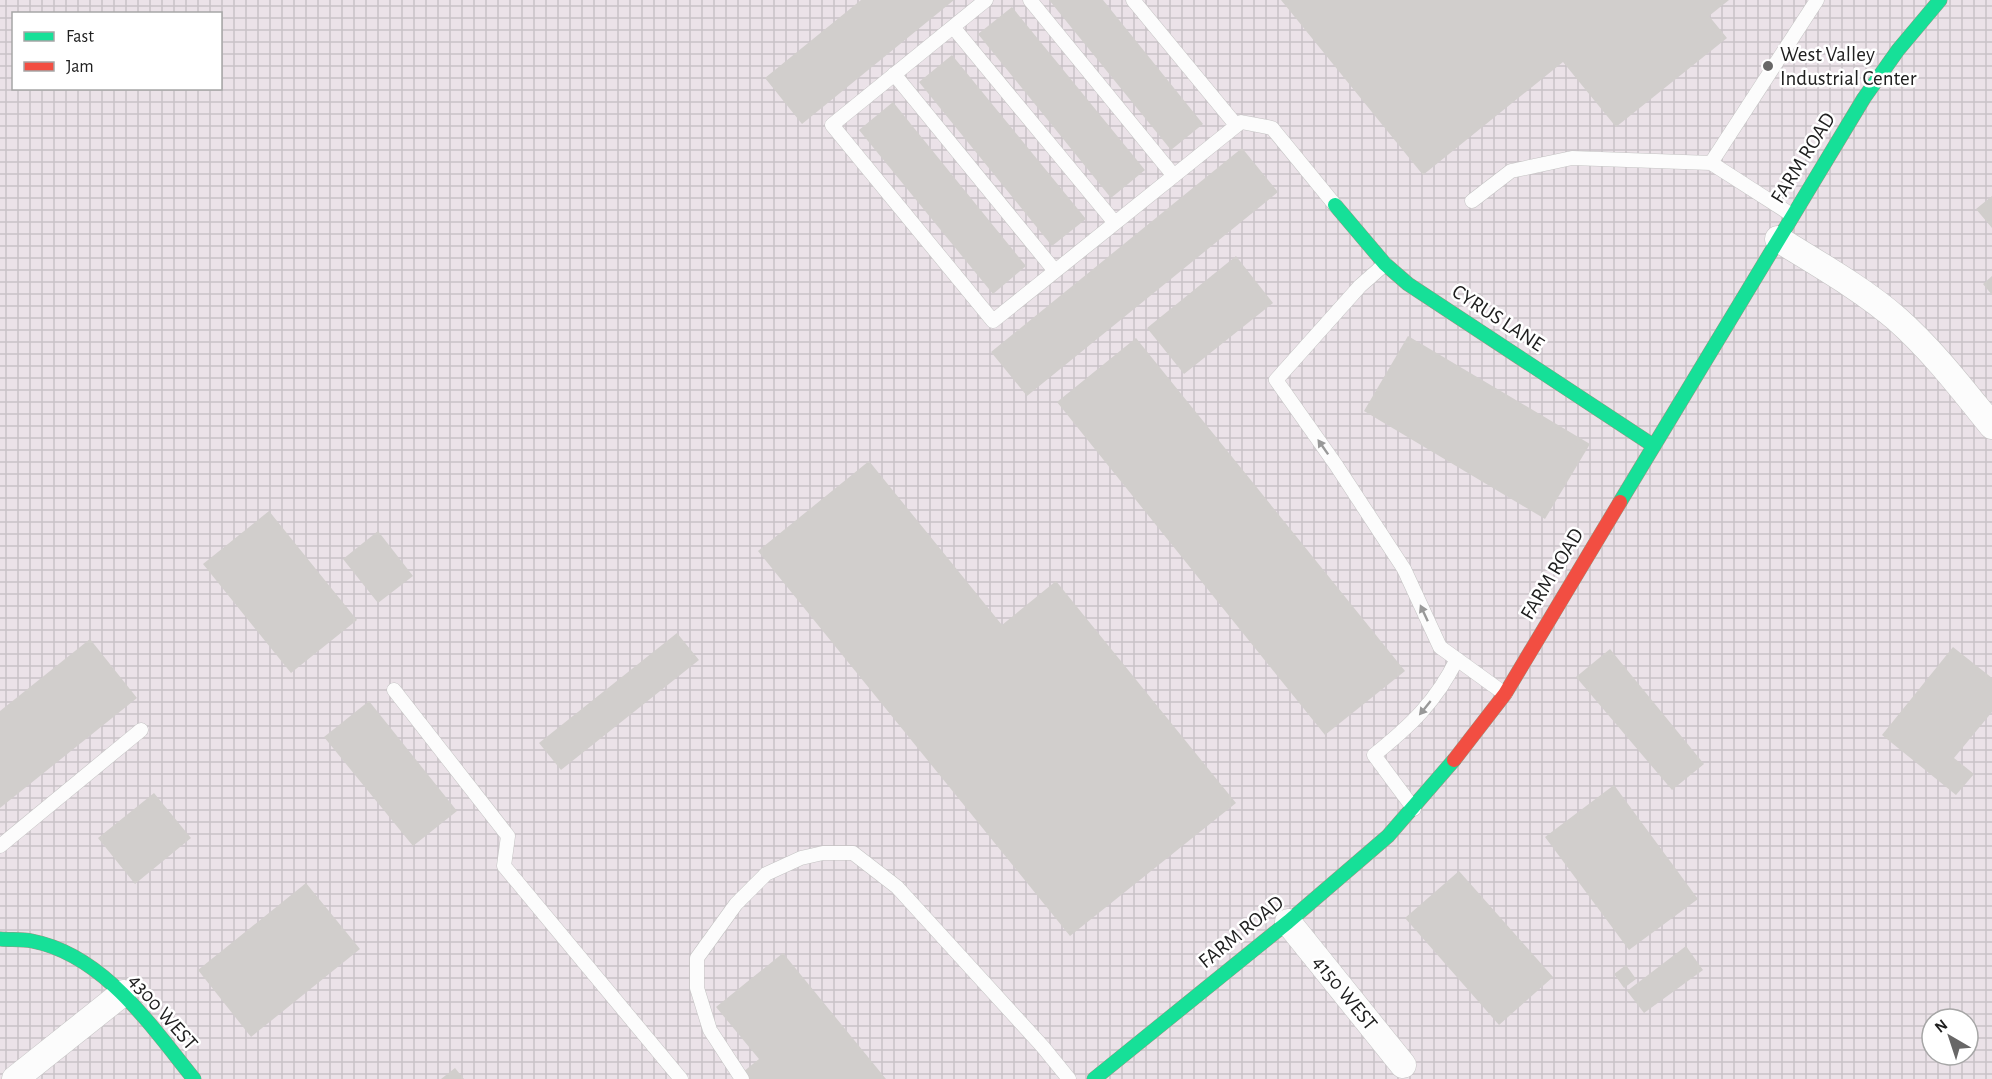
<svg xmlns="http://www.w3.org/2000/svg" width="1992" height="1079" font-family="'Alegreya Sans',sans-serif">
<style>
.industrial{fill:url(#industrial-grid);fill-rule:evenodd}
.building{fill:#d1cecc}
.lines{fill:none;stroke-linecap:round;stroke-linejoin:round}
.lane-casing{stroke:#c5c4c4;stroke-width:15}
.street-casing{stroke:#c5c4c4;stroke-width:27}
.fast-casing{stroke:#959783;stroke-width:15}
.jam-casing{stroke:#959783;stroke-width:15}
.lane{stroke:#fcfcfc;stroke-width:14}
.street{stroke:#fcfcfc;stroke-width:26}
.fast{stroke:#16e098;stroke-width:14}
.jam{stroke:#f24e42;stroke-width:14}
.oneway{fill:#999}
.poi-dot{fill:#686767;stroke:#fff;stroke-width:2}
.labels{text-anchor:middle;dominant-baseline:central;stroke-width:5;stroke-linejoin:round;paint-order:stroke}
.poi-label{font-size:21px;fill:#202020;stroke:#fff;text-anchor:start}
.street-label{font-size:21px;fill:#202020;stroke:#fff}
</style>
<defs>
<pattern id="industrial-grid" width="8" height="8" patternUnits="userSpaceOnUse" patternTransform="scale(1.5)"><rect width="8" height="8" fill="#ebe2e8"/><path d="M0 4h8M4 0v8" fill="none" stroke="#c9c2c7"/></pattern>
</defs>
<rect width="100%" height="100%" fill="#eeecea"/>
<!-- industrial -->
<path class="industrial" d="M 0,0 L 1992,0 L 1992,1079 L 0,1079 ZM 14,14 L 220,14 L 220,88 L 14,88 ZM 1932,1019 L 1968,1019 L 1968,1055 L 1932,1055 Z"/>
<!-- building -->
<path class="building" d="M 861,0 L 954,0 L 802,124 L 765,78 Z
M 1049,0 L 1103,0 L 1203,124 L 1171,150 Z
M 1281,0 L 1729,0 L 1709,16 L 1727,38 L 1616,127 L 1563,62 L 1423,175 Z
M 1012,7 L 1145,170 L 1111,198 L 978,34 Z
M 952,55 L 1086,219 L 1052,246 L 919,82 Z
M 893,102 L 1026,266 L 993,294 L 859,130 Z
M 1242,148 L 1278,192 L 1027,396 L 991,352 Z
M 1992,196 L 1992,228 L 1976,209 Z
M 1236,256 L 1273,303 L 1184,374 L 1147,328 Z
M 1992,276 L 1992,295 L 1983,284 Z
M 1408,336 L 1590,444 L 1545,519 L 1364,411 Z
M 1136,338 L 1405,671 L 1325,735 L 1057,402 Z
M 869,461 L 1002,625 L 1056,581 L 1236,803 L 1070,936 L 758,551 Z
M 269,511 L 357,620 L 291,673 L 203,564 Z
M 378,531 L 413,576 L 378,603 L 343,559 Z
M 677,633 L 699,660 L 561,770 L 539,743 Z
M 90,639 L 137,698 L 0,808 L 0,711 Z
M 1953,647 L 1992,678 L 1992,712 L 1954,758 L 1974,774 L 1956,795 L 1882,735 Z
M 1610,649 L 1704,764 L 1672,790 L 1576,677 Z
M 369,701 L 457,811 L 413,846 L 324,737 Z
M 1614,785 L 1698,899 L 1629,950 L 1545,837 Z
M 154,793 L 191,838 L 135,884 L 98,838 Z
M 1459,871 L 1553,977 L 1499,1025 L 1405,918 Z
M 306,883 L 360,949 L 251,1037 L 198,970 Z
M 1686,946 L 1703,970 L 1644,1013 L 1627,991 Z
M 783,953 L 886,1079 L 749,1079 L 743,1072 L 759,1059 L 716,1007 Z
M 1626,965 L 1636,979 L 1624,988 L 1614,974 Z
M 455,1068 L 464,1079 L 441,1079 Z"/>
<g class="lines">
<defs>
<path id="lane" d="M 986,0 L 832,125 L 993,321 L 1241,122 L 1272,128 L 1335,205
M 1030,0 L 1174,176
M 1133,0 L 1236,125
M 953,27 L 1115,223
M 894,74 L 1055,271
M 1472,201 L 1511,171 L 1572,158 L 1711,163
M 1792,215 L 1711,163 L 1817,0
M 1385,264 L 1360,286 L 1276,380 L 1336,465 L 1404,569 L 1440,647 L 1505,694
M 394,690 L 508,836 L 504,866 L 681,1079
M 1414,809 L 1374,755 C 1410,726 1436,702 1457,659
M 0,846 L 141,730
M 742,1079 L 710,1030 L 697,988 L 697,958 L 736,904 L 766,874 L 801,858 L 823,853 L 853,853 L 897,887 L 1043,1047 L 1069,1079"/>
<path id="street" d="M 1778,239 C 1818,264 1861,288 1897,319 C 1933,351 1962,389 1992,426
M 1288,922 L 1403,1065
M 15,1079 L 123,993"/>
<path id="fast" d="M 1335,205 L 1385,264 L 1408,284 L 1654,446
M 1620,502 L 1864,98 L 1898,50 L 1940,0
M 0,939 C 10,940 22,939 32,941 C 104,955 151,1026 194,1079
M 1094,1079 L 1288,922 L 1388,836 L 1454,760"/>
<path id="jam" d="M 1454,760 L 1505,694 L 1620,502"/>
</defs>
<!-- lane casing -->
<use href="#lane" class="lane-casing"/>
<!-- street casing -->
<use href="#street" class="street-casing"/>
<!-- fast casing -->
<use href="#fast" class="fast-casing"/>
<!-- jam casing -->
<use href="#jam" class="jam-casing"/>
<!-- lane -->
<use href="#lane" class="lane"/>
<!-- street -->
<use href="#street" class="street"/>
<!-- fast -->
<use href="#fast" class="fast"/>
<!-- jam -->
<use href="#jam" class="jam"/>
</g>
<!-- one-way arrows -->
<defs><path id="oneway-solid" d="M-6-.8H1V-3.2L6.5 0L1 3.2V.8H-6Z" transform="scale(1.5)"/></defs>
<g class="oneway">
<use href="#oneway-solid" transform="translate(1323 447) rotate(-125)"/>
<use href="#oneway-solid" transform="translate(1424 613) rotate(-115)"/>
<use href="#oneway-solid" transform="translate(1425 708) rotate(129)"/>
</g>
<!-- markers -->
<circle class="poi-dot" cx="1768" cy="66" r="6"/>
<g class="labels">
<!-- poi labels -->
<g class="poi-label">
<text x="1780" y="54">West Valley<tspan x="1780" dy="24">Industrial Center</tspan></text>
</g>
<!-- street labels -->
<g class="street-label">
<text transform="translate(1803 158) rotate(-58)">FARM ROAD</text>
<text transform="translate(1498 318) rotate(33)">CYRUS LANE</text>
<text transform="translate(1552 574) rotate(-59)">FARM ROAD</text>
<text transform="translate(1241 932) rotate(-39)">FARM ROAD</text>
<text transform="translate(1345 993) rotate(51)">4150 WEST</text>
<text transform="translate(163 1012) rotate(49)">4300 WEST</text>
</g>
</g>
<!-- legend -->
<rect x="12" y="12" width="210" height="78" fill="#ffffff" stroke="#a6a6a6" stroke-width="1.5"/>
<rect x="24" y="32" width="30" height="9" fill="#16e098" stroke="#a6a6a6" stroke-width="1.5"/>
<text x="66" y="42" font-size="18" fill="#202020">Fast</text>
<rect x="24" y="62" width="30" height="9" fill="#f24e42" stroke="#a6a6a6" stroke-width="1.5"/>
<text x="66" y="72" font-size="18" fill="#202020">Jam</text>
<!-- north arrow -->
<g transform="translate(1950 1037) rotate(321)"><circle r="28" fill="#ffffff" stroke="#a6a6a6" stroke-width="1.5"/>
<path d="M0-4.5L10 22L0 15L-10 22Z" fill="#686767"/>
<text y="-9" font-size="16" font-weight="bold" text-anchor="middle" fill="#202020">N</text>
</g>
</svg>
